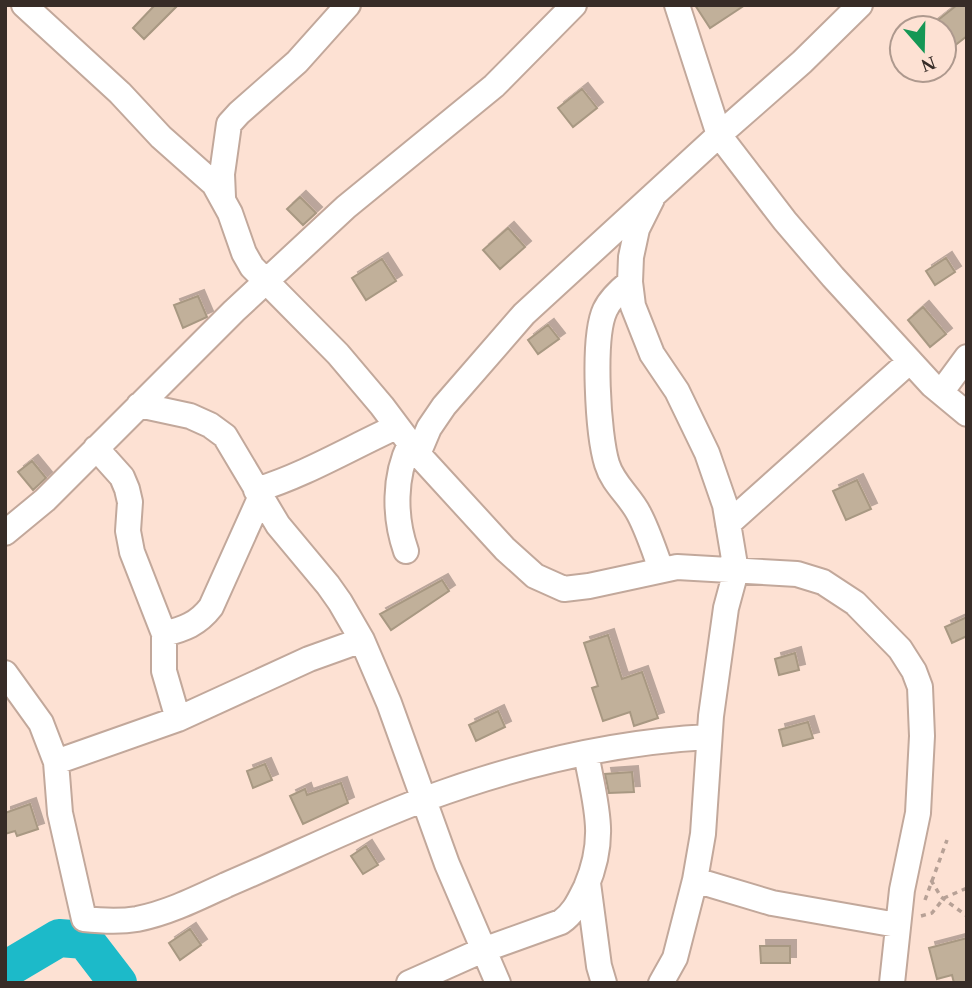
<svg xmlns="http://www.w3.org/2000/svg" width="972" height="988" font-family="Georgia,serif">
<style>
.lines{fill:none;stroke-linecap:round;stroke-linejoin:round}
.river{stroke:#1cbac9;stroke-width:38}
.building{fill:#c1b09a;stroke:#a89882;stroke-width:2;filter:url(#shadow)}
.minor-casing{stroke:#c2a89b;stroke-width:28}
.path{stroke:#b7a196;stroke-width:3.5;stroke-dasharray:5 5;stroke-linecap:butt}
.minor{stroke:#fff;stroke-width:24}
</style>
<defs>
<filter id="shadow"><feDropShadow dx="6" dy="-6" stdDeviation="0" flood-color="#0004"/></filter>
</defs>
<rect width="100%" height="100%" fill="#fde1d3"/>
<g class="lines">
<!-- river -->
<path class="river" d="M 5,970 L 59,938 L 85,940 L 118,983"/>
</g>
<!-- building -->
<path class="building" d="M 178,5 L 144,39 L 133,28 L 154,6 Z
M 695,5 L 745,5 L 710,28 Z
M 957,5 L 967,5 L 967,36 L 944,54 L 944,28 L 928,28 Z
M 582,89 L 597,108 L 573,127 L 558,108 Z
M 300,197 L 316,213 L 303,225 L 287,209 Z
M 508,228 L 525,247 L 500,269 L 483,250 Z
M 946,258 L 955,272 L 935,285 L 926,271 Z
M 382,259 L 396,281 L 366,300 L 352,278 Z
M 198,296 L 207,317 L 183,328 L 174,305 Z
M 923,307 L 946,334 L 930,347 L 908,320 Z
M 548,325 L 559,339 L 538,354 L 528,340 Z
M 32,461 L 46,478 L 33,490 L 18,472 Z
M 857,480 L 871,509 L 846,520 L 833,491 Z
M 442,580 L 449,591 L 391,630 L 380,614 Z
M 967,617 L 967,636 L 952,643 L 945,627 Z
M 608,635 L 622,679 L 642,672 L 658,718 L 634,726 L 630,712 L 603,721 L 592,688 L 598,686 L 584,643 Z
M 795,653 L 799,670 L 779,675 L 775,659 Z
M 498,711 L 505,727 L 476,741 L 469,725 Z
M 808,722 L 813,738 L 783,746 L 779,730 Z
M 265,764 L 272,780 L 253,788 L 247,771 Z
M 632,772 L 634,792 L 609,793 L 605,774 Z
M 341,783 L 348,803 L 303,824 L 290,796 L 305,789 L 307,795 Z
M 30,804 L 38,829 L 17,836 L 15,831 L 5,834 L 5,813 Z
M 366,846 L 378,865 L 363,874 L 351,856 Z
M 190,929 L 201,945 L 180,960 L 169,943 Z
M 967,938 L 967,983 L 954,983 L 952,975 L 937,979 L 929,948 Z
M 760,946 L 790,946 L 790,963 L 761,963 Z"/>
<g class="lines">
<defs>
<path id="minor" d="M 24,5 L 120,93 L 161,137 L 214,184 L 230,213 L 244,253 L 252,267 L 338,354 L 382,406 L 418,454 L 505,549 L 535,576 L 564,589 L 589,586 L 677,567 L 797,574 L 823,582 L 855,603 L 900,649 L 914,671 L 920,687 L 922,736 L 918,813 L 902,890 L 892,983
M 677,5 L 719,135 L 785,221 L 833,277 L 932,385 L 967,414
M 223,197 L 222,174 L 229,124 L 239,113 L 297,62 L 348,5
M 652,199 L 637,229 L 631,257 L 630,282 L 633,306 L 652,354 L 677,391 L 707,453 L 725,505 L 736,571 L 726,608 L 711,716 L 703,834 L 695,880 L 675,958 L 661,983
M 630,282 C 620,290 610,299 605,310 C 592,338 598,435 607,464 C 613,484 630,496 639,514 C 648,531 654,550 661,569
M 942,391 L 967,357
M 139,405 L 190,416 L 210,425 L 225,436 L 278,525 L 328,585 L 340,602 L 362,640 L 389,703 L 447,864 L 498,983
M 96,448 L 122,477 L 127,489 L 130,502 L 128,531 L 132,552 L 164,634 L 164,671 L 178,719
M 418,454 L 429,428 L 444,406 L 524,314 L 719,135 L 802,62 L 860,5
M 256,490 C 305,475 350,448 396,427
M 728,524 L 910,361
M 5,533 L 45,500 L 234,311 L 346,207 L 494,86 L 574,5
M 406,551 C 394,517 394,476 410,444
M 164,634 C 184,629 198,624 211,607 L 260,498
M 5,673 L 41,723 L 56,762 L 60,813 L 84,919 C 103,921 119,922 137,919 C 168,913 198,898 226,885 C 292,857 358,824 425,799 C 517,765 611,742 709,737
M 56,762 L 178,719 L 309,659 L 362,640
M 695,880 L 772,903 L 897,925
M 588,883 L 599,966 L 604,983
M 409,983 L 483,950 L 561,922 C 574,913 579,901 586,887 C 608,836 595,804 586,753"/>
</defs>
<!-- minor casing -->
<use href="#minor" class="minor-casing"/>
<!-- path -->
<path class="path" d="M 931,880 L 941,897 L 967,916
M 925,900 L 947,840
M 921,916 L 932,913 L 944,898 L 967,888"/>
<!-- minor -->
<use href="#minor" class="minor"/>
</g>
<!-- border -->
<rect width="972" height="988" fill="none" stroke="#372c27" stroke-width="14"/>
<!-- north arrow -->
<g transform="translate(923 49) rotate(160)"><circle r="33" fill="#fde1d3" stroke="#ae998e" stroke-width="2"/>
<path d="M0-5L12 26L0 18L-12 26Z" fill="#159755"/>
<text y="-10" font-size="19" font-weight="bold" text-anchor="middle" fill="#372c27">N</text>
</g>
</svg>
